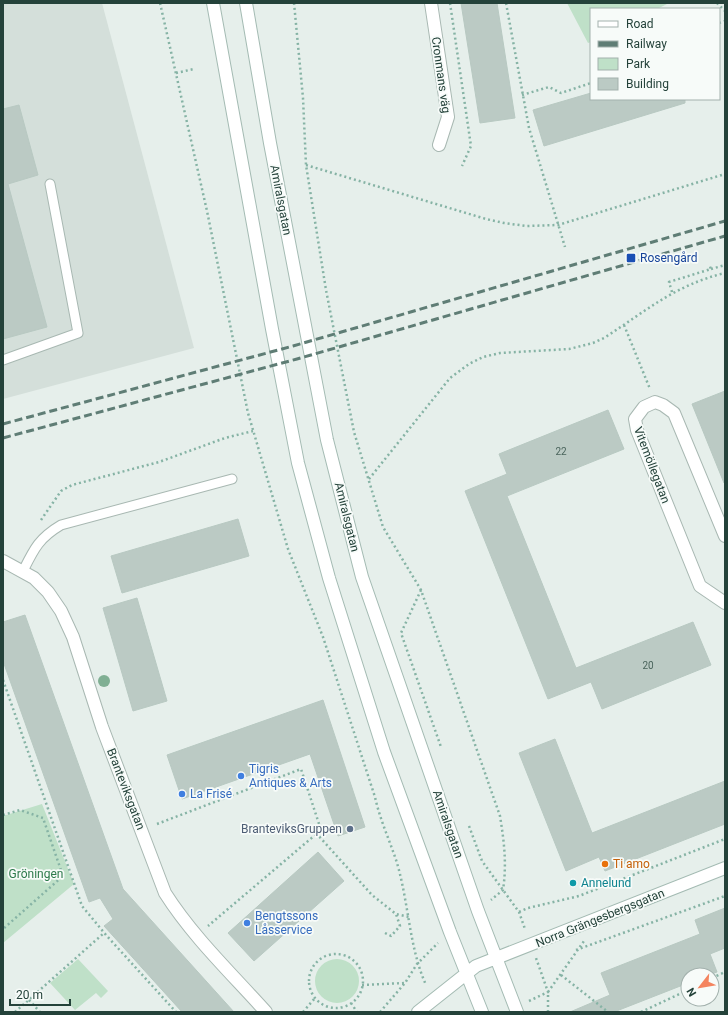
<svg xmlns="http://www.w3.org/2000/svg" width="728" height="1015" font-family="Roboto,sans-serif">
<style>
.built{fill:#d4dfda}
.green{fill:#bfe0c8}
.building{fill:#bbcac4;stroke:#b8c9c2}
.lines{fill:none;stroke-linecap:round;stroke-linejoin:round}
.lane-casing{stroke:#a8b8b2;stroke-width:11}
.street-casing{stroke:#a8b8b2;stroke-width:14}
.secondary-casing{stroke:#a4bbb3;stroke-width:14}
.path{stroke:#86b3a5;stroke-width:2.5;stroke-dasharray:2 3;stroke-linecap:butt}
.lane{stroke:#fff;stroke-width:9}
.street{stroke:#fff;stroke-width:12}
.secondary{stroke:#fff;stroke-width:12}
.rail{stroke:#5f7d75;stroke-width:3;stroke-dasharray:8 4;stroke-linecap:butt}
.tree{fill:#80af93}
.transit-dot{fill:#1a4fb4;stroke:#f7fbf9;stroke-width:1.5}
.shop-dot{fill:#3f7fe0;stroke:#f7fbf9;stroke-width:1.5}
.service-dot{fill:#5c6f8a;stroke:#f7fbf9;stroke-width:1.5}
.food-dot{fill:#e8710a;stroke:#f7fbf9;stroke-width:1.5}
.culture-dot{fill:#0f9aa8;stroke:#f7fbf9;stroke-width:1.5}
.labels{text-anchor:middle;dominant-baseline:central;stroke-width:3.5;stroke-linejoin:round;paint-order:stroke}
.number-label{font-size:10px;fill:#4a645c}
.street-label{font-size:12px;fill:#24423a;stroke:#f7fbf9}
.transit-label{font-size:12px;fill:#164399;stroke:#f7fbf9;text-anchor:start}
.shop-label{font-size:12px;fill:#366cbe;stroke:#f7fbf9;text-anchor:start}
.service-label{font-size:12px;fill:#4e5e75;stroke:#f7fbf9;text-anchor:end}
.food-label{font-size:12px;fill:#c56008;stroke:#f7fbf9;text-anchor:start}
.park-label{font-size:12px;fill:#2d7a4b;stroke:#f7fbf9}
.culture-label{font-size:12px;fill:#0d838f;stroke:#f7fbf9;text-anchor:start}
</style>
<rect width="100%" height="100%" fill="#e6efeb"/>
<!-- built -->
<path class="built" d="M 3,3 L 102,3 L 194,348 L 3,399 Z"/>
<!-- green -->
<path class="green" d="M 567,3 L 669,3 L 657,9 L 591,9 L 591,42 L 588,43 Z
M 42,804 L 74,884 L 3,943 L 3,816 Z
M 78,959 L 108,991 L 101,998 L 96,993 L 75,1010 L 50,983 Z
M315 981a22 22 0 1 1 44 0a22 22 0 1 1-44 0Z"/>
<!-- building -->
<path class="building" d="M 461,3 L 497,3 L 515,118 L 480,123 Z
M 591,93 L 591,99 L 685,99 L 685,103 L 544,146 L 533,110 Z
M 19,105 L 38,175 L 8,184 L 47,327 L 3,339 L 3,109 Z
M 725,391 L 725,483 L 724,483 L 692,404 Z
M 608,410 L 624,449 L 507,496 L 576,668 L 693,622 L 711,665 L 602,709 L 591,682 L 548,699 L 465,491 L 507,474 L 499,454 Z
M 238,519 L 249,556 L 122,593 L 111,556 Z
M 137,598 L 167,701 L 133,711 L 103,608 Z
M 25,615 L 123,889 L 234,1012 L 182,1012 L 104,926 L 113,919 L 100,898 L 89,902 L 3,661 L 3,622 Z
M 323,700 L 365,827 L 338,836 L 310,754 L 182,799 L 167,755 Z
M 555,739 L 592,833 L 725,781 L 725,824 L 605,871 L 599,857 L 566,871 L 519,753 Z
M 318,852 L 344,881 L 254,961 L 228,933 Z
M 725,908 L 725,948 L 710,954 L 717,972 L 708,975 L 688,975 L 688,983 L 614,1012 L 570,1012 L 610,995 L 601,973 L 700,934 L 695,920 Z"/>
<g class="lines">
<defs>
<path id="lane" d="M 3,360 L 78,333 L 50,184
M 23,571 C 34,549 39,538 61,525 L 232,479"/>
<path id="street" d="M 431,3 L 448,117 L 439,145
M 725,536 L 674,413 L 663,405 L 655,402 L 644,407 L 635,419 L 637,430 L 700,586 L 725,603
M 3,561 L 34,578 L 48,592 L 61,611 L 73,637 L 102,727 L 165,893 C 193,937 231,973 266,1012"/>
<path id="secondary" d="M 213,3 L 272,329 L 298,463 L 329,578 L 384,752 L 450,932 L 482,1012
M 246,3 L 270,143 L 327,440 L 362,577 L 478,911 L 517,1012
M 418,1012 L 476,966 L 725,868"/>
</defs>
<!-- lane casing -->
<use href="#lane" class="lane-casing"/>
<!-- street casing -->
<use href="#street" class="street-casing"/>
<!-- secondary casing -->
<use href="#secondary" class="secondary-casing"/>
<!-- path -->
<path class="path" d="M 160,3 L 207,211 L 248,413 L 288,549 L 323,637 L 375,797 C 380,820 390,841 397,863 C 409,904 409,947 426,985
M 294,3 L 303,98 L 306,165 L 326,290 L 354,432 L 383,527 L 421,590 L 500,816 C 504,841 507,864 503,890 L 491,900
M 450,3 L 471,146 L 462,166
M 506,3 L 529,128 L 565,247
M 717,3 L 725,11
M 719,23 L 725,21
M 176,73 L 194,69
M 522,95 L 549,87 L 561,93 L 591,83
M 306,165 L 486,219 L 504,223 L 526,226 L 558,225 L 725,174
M 711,269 L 725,265
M 672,292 L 669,282 L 711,269 L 709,264
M 624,325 L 650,389
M 369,479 L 450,378 L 469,364 L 483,357 L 500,353 L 569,349 L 593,343 L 604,338 C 646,311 675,285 725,273
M 41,520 L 61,491 L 72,485 L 159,462 L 225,438 L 253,431
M 421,590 L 401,633 L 441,747
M 3,680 L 82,906 L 106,935 L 176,1012
M 3,815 L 20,810 L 43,818 L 63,876 L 3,929
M 157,824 L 301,769 L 321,830 L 208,926
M 469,826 L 482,861 L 519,912 L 525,929
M 316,833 L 372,895 L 396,914 L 409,917
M 519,912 L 528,908 L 579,896 L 725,839
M 385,933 L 391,936 L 400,926 L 396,914
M 576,950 L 725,896
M309 981a27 27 0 1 1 54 0a27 27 0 1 1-54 0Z
M 561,975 L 608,1012
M 712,978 L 725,972
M 362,985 L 405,983
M 29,1000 L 40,1012
M 529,1001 L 548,992 L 536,958
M 351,1003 L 357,1012
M 15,1012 L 104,933
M 303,1012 L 315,998
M 380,1012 L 405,983 L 417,964 L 438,943
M 548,1012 L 548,992 L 584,941
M 641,1012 L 688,990"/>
<!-- lane -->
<use href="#lane" class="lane"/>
<!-- street -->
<use href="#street" class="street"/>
<!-- secondary -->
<use href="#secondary" class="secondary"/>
<!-- rail -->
<path class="rail" d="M 3,424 L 293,346 L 725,221
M 3,438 L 297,359 L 725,236"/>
</g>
<!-- trees -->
<circle class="tree" cx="104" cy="681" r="6"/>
<!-- markers -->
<rect class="transit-dot" x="626" y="253" width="10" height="10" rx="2"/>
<g class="shop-dot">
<circle cx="241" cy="776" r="4"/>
<circle cx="182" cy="794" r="4"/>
<circle cx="247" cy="923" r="4"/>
</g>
<circle class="service-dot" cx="350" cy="829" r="4"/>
<circle class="food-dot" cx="605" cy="864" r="4"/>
<circle class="culture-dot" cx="573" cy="883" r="4"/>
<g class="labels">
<!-- number labels -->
<g class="number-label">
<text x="561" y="451">22</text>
<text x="648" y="665">20</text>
</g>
<!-- street labels -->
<g class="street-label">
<text transform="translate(441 75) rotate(82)">Cronmans väg</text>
<text transform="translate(281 200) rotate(79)">Amiralsgatan</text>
<text transform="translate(652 465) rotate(69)">Vitemöllegatan</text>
<text transform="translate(347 517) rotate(76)">Amiralsgatan</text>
<text transform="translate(126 789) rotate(69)">Branteviksgatan</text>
<text transform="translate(448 824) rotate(71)">Amiralsgatan</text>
<text transform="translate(600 918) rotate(-22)">Norra Grängesbergsgatan</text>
</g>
<!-- transit labels -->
<g class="transit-label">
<text x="640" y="258">Rosengård</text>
</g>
<!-- shop labels -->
<g class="shop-label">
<text x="249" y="769">Tigris<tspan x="249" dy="14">Antiques &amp; Arts</tspan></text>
<text x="190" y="794">La Frisé</text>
<text x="255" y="916">Bengtssons<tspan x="255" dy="14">Låsservice</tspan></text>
</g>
<!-- service labels -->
<g class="service-label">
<text x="342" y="829">BranteviksGruppen</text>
</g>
<!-- food labels -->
<g class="food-label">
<text x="613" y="864">Ti amo</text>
</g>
<!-- park labels -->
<g class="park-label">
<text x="36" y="874">Gröningen</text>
</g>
<!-- culture labels -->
<g class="culture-label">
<text x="581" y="883">Annelund</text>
</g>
</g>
<!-- border -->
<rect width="728" height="1015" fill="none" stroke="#24423a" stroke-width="8"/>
<!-- legend -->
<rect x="590" y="8" width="130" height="92" fill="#f7fbf9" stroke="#a3b1ad"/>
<rect x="598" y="21" width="20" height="6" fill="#ffffff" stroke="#a3b1ad"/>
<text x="626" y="28" font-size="12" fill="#24423a">Road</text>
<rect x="598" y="41" width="20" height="6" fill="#5f7d75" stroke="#a3b1ad"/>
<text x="626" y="48" font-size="12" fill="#24423a">Railway</text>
<rect x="598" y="58" width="20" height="12" fill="#bfe0c8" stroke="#a3b1ad"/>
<text x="626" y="68" font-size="12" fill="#24423a">Park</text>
<rect x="598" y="78" width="20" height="12" fill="#bbcac4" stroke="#a3b1ad"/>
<text x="626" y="88" font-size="12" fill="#24423a">Building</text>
<!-- north arrow -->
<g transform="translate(700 987) rotate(239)"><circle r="19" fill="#f7fbf9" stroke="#a3b1ad"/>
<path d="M0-3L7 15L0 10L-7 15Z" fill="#f4845f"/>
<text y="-6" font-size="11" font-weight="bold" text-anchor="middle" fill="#24423a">N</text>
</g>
<!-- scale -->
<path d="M10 999v6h60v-6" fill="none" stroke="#24423a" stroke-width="2"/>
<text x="16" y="999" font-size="12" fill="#24423a" stroke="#f7fbf9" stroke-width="3" paint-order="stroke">20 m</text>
</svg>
